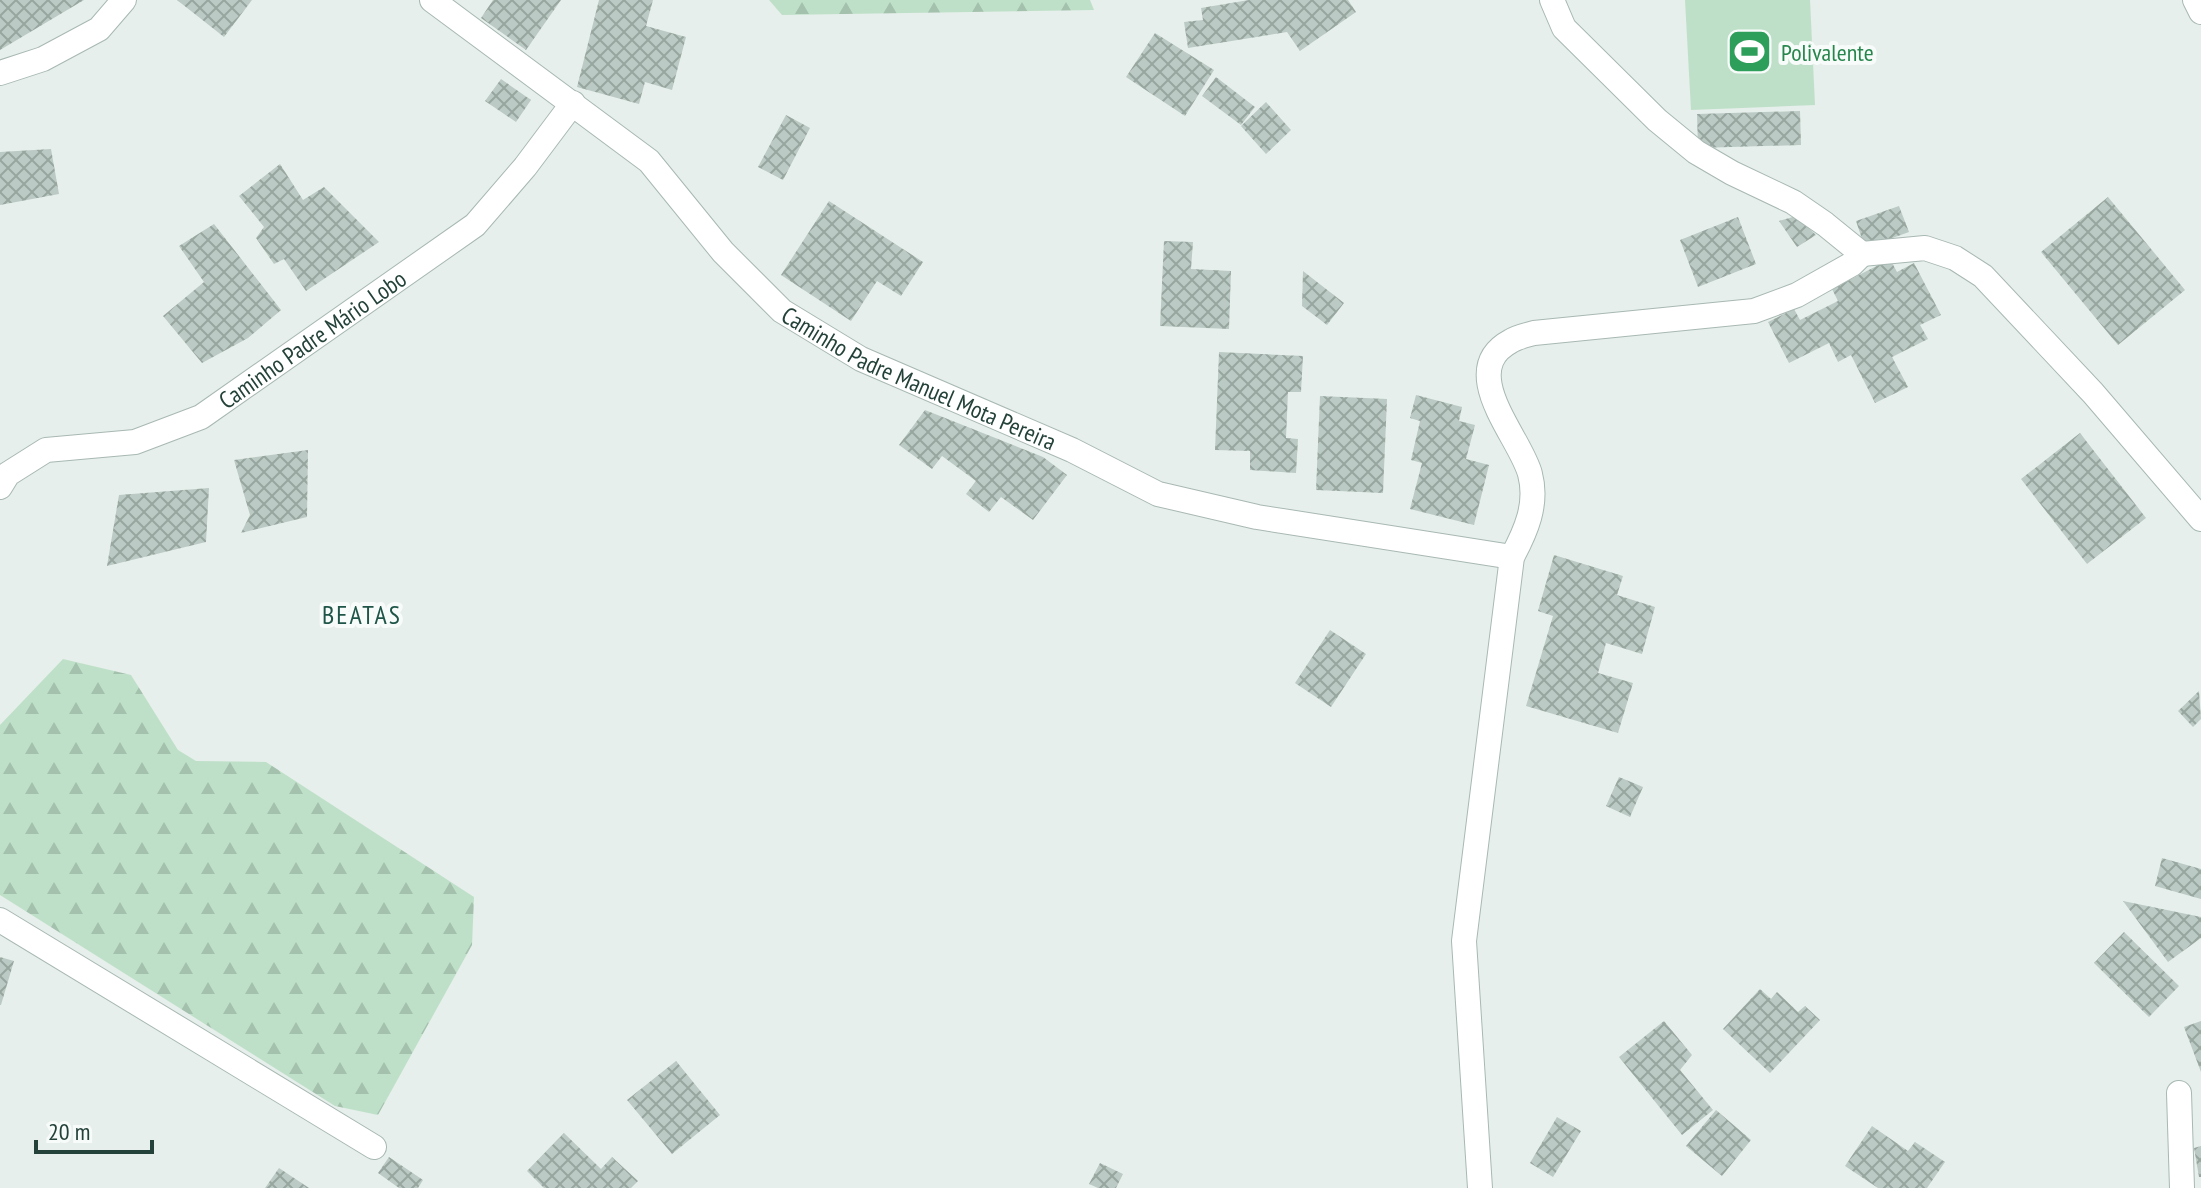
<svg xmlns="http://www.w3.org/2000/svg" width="2201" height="1188" font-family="'PT Sans Narrow',sans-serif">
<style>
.forest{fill:url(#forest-firs)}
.park{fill:#bfe0c8}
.building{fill:url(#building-cross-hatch)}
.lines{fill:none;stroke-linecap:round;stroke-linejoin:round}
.minor-casing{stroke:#a8b8b2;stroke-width:26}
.minor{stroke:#fff;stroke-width:24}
.labels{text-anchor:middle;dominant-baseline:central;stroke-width:8;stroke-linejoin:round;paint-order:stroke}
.leisure-label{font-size:24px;fill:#27864d;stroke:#f7fbf9;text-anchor:start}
.street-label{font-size:24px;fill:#24423a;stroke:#f7fbf9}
.neighbourhood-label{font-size:26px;letter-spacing:2px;fill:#1f5548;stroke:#f7fbf9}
</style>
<defs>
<pattern id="forest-firs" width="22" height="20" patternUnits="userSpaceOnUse" patternTransform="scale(2)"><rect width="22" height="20" fill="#bfe0c8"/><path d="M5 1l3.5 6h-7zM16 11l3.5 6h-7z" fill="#a4c1ad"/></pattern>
<pattern id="building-cross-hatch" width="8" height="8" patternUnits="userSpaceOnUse" patternTransform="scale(2)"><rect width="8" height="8" fill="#bbcac4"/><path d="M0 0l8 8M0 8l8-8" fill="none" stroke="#98a6a0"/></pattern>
</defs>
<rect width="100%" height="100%" fill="#e6efeb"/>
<!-- forest -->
<path class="forest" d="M 769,0 L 1090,0 L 1094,10 L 782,15 Z
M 63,659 L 131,675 L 178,750 L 196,761 L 266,762 L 474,897 L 472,945 L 378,1115 L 335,1106 L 0,895 L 0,725 Z"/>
<!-- park -->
<path class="park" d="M 1685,0 L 1810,0 L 1815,105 L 1691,110 Z"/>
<!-- building -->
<path class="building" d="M 0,0 L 84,0 L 0,50 Z
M 177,0 L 252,0 L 224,37 Z
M 493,0 L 561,0 L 526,50 L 481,18 Z
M 599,0 L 653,0 L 646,26 L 686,37 L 672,90 L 645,82 L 639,104 L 577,87 Z
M 1249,0 L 1348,0 L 1356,12 L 1300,51 L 1287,32 L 1188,48 L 1184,22 L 1203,20 L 1201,8 Z
M 1155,33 L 1214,70 L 1185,116 L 1126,77 Z
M 1216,77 L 1255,107 L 1241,125 L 1202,96 Z
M 501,79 L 531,100 L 516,122 L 485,101 Z
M 1266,102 L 1291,130 L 1266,154 L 1241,126 Z
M 1800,111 L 1801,145 L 1698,148 L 1697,114 Z
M 786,115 L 810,128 L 783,180 L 758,167 Z
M 51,149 L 59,194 L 0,205 L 0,152 Z
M 280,164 L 303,200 L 324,187 L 379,242 L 306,291 L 284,259 L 274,264 L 256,238 L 264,227 L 239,196 Z
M 2108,197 L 2185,290 L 2118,345 L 2041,252 Z
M 829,201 L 923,262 L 901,296 L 877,281 L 851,321 L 781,275 Z
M 1899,206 L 1909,232 L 1865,248 L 1856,221 Z
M 1796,216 L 1816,235 L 1797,247 L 1779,221 Z
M 1738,217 L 1756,264 L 1698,287 L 1680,240 Z
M 214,224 L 281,310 L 248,338 L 202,363 L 163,316 L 204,282 L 179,246 Z
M 1164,241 L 1193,242 L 1191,269 L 1231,271 L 1229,329 L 1160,326 Z
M 1890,259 L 1897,272 L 1914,263 L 1941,315 L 1920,325 L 1928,339 L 1892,357 L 1908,387 L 1875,403 L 1851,355 L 1838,362 L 1829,343 L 1789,363 L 1768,322 L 1794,309 L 1800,320 L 1838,301 L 1832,289 Z
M 1303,271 L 1344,303 L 1327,325 L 1302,306 Z
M 1219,352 L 1303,356 L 1301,392 L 1288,392 L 1286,438 L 1298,439 L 1296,473 L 1250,470 L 1250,451 L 1215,450 Z
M 1416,395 L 1462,407 L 1459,421 L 1475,425 L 1466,459 L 1489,465 L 1474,525 L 1410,509 L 1422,463 L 1411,460 L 1420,421 L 1410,418 Z
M 1320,396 L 1387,399 L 1383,493 L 1316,490 Z
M 925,410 L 1043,457 L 1067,475 L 1033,520 L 1001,497 L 989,512 L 966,494 L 976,481 L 942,456 L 932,469 L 899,445 Z
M 2080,433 L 2146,518 L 2087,564 L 2021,479 Z
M 308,450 L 307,517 L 241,533 L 250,515 L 234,460 Z
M 209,488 L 206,542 L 107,566 L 119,495 Z
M 1554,555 L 1623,576 L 1617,595 L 1655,607 L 1642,654 L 1606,643 L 1598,673 L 1633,683 L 1618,733 L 1526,706 L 1553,616 L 1538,611 Z
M 1330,630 L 1366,654 L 1331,707 L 1295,683 Z
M 2199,691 L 2201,719 L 2193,727 L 2178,711 Z
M 1619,777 L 1643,787 L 1630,817 L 1606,806 Z
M 2162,858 L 2201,869 L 2201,899 L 2155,886 Z
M 2123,901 L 2201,917 L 2201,938 L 2168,962 Z
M 2124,932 L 2179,986 L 2149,1017 L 2094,963 Z
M 0,957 L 14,961 L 1,1005 L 0,1005 Z
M 1760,989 L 1771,999 L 1777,992 L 1798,1012 L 1805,1006 L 1820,1020 L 1770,1073 L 1723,1029 Z
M 1664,1021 L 1692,1055 L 1680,1070 L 1713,1110 L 1682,1135 L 1619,1057 Z
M 2201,1021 L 2201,1072 L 2184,1027 Z
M 676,1061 L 720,1115 L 672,1154 L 627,1100 Z
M 1716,1110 L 1751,1140 L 1722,1176 L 1686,1146 Z
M 1557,1117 L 1581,1131 L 1553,1177 L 1530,1163 Z
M 1872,1126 L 1908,1151 L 1915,1142 L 1945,1162 L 1927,1188 L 1878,1188 L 1845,1166 Z
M 564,1133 L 601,1169 L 612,1157 L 638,1181 L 631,1188 L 544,1188 L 527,1171 Z
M 2201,1146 L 2201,1177 L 2199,1177 L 2194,1148 Z
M 389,1157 L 423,1180 L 418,1188 L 399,1188 L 378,1173 Z
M 1100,1163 L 1123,1174 L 1116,1188 L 1098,1188 L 1089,1184 Z
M 279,1168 L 309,1188 L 265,1188 Z"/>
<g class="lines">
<defs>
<g id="minor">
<path id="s1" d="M 432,0 L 649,161 L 723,252 L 782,311 L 861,359 L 1072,450 L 1158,494 L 1257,517 L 1512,557"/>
<path d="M 1552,0 L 1564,28 L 1657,120 L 1696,152 L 1732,173 L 1793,202 L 1825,224 L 1862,254 L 1925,248 L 1955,258 L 1983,276 L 2093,393 L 2201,519"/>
<path d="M 2195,0 L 2201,12"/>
<path d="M 0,73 L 43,59 L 99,29 L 124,0"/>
<path id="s2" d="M 0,487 L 8,474 L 46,450 L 135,442 L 201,417 L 475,225 L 525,167 L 573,103"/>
<path d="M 0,920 L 374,1147"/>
<path d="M 2179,1093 L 2182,1188"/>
<path d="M 1480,1188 L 1464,941 L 1512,557 C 1526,531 1538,504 1530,474 C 1521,438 1455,371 1511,341 C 1517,337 1527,335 1534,333 L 1754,311 L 1797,295 L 1852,264 L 1862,254"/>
</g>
</defs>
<!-- minor casing -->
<use href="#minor" class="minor-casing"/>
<!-- minor -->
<use href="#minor" class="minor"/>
</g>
<!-- icons -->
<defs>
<symbol id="stadium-square" viewBox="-11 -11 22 22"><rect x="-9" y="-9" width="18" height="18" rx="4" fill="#2e9e5b" stroke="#f7fbf9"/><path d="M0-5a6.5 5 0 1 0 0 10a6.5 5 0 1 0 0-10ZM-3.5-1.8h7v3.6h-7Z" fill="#fff"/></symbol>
</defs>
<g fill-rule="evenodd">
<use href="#stadium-square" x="1724" y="26" width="51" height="51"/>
</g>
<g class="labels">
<!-- leisure labels -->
<g class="leisure-label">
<text x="1781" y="52">Polivalente</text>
</g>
<!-- street labels -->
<g class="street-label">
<text stroke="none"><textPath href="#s2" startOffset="356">Caminho Padre Mário Lobo</textPath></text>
<text stroke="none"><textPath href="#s1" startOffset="624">Caminho Padre Manuel Mota Pereira</textPath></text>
</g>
<!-- neighbourhood labels -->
<g class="neighbourhood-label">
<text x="362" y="614">BEATAS</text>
</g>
</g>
<!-- scale -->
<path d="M36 1140v12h116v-12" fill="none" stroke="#24423a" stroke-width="4"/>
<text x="48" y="1140" font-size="24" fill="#24423a" stroke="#f7fbf9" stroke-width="6" paint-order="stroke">20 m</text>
</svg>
